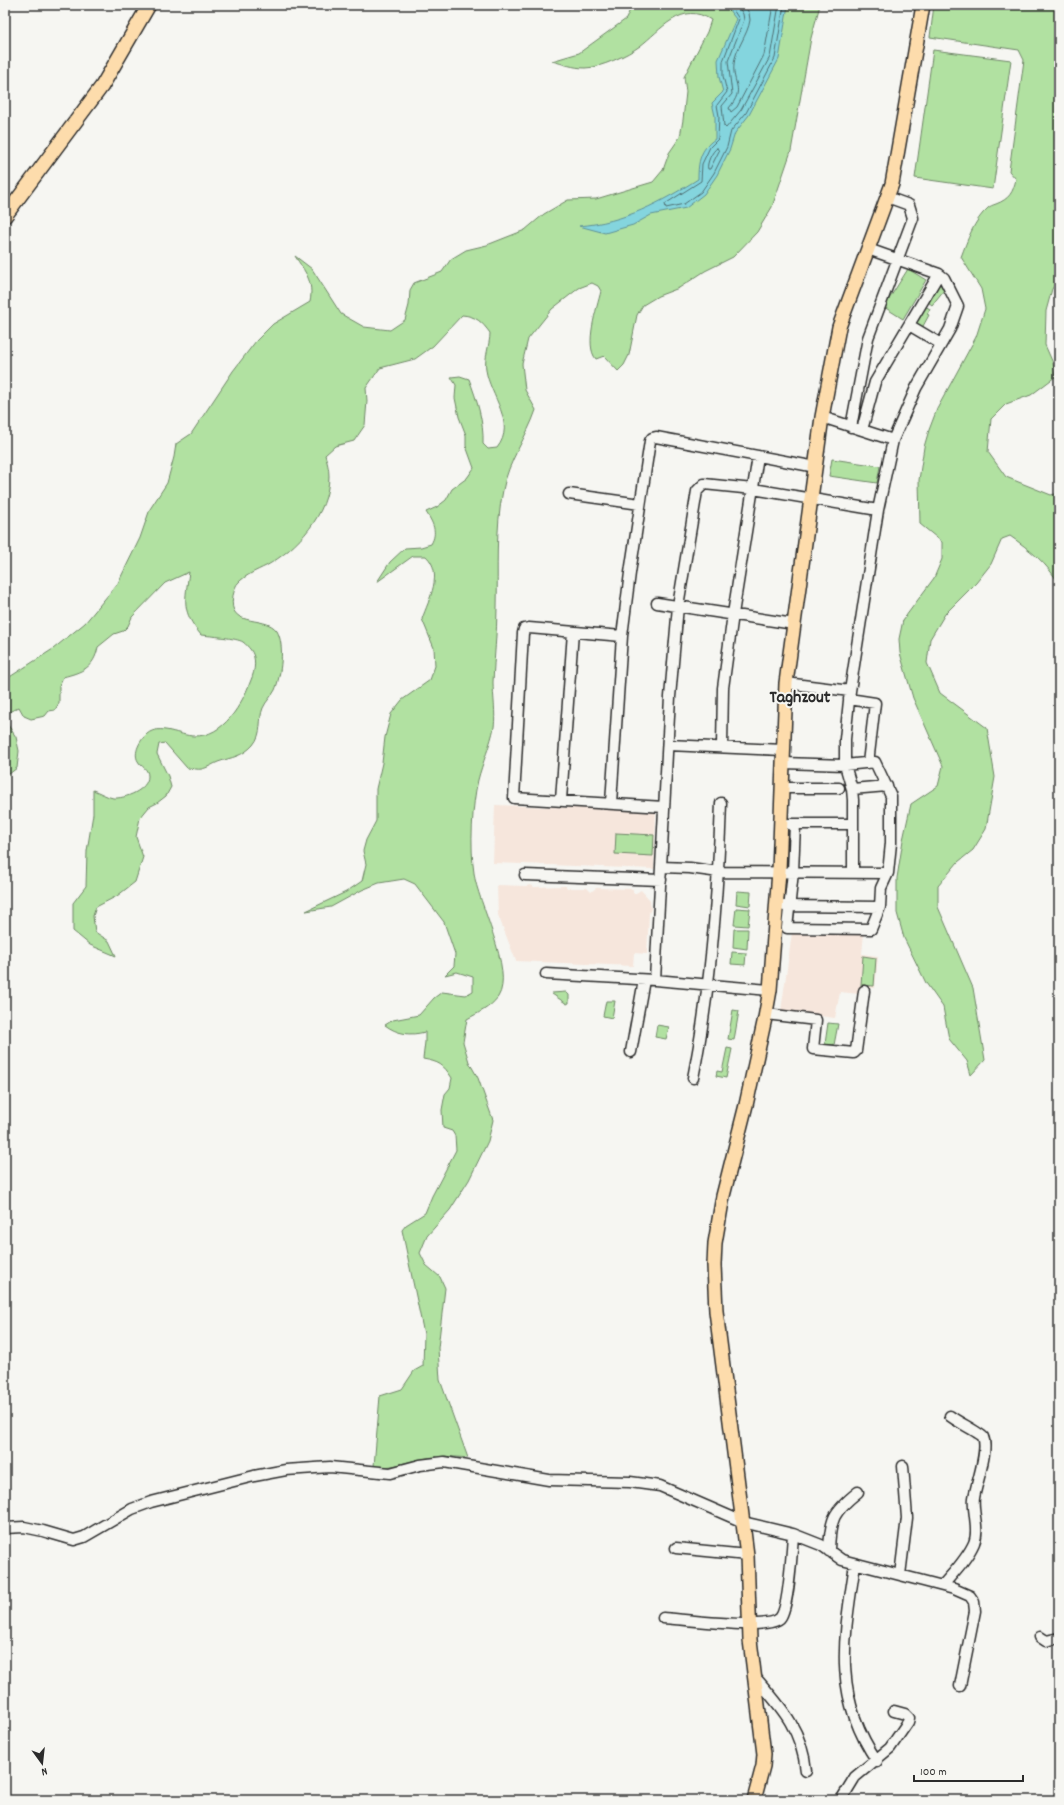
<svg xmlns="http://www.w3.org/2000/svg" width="1064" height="1805" font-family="Dekko,sans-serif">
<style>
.built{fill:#f6e6dc}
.green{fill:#b1e1a1;stroke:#6e8666}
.water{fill:#84d5de;stroke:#609196}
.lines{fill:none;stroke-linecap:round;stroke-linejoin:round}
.shore{stroke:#4f6f73;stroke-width:1}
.minor-casing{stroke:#2b2b2b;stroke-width:13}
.major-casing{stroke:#2b2b2b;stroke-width:16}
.minor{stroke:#f6f6f2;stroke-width:10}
.major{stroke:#fddcac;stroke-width:13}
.labels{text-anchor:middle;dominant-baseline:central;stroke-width:4;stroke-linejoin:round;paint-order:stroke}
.quarter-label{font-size:18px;font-weight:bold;fill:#2b2b2b;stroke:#f6f6f2}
</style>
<rect width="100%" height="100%" fill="#f6f6f2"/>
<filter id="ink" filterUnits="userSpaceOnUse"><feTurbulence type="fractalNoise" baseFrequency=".025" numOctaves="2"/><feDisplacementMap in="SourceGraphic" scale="8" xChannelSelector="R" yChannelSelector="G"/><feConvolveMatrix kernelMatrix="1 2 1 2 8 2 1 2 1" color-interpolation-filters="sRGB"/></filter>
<g filter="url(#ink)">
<!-- built -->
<path class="built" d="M 495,805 L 656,811 L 654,869 L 493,863 Z
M 497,885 L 526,886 L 531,885 L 534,887 L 566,886 L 566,888 L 587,888 L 591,892 L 596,888 L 633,889 L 633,893 L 636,893 L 641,890 L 650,900 L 651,909 L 649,913 L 647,954 L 634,953 L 633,966 L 516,961 L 498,915 Z
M 792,933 L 864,933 L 862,954 L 878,956 L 875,988 L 859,987 L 859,994 L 840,992 L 835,1018 L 781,1011 Z"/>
<!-- green -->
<path class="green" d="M 632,5 L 820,5 L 811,38 L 791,151 L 772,207 L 757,232 L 733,257 L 705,271 L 679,288 L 658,296 L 643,305 L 637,315 L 629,355 L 624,365 L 618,371 L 604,356 L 596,359 C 584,345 597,308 601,291 L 598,286 L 592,283 L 579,288 L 552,309 L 528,339 L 522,364 L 525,390 L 536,410 C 527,437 508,461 503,490 C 495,529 498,569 497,608 C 497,633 494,658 493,682 C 493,697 496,713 494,727 C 491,743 482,764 478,780 C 472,805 470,847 474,873 C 477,901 515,971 498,997 C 490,1008 478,1013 467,1019 L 463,1042 L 469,1062 L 478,1078 L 493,1120 L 488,1141 L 469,1180 L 450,1210 L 427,1236 L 420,1253 L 426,1265 L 440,1277 L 445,1288 L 438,1348 L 440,1380 L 468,1458 C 450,1456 434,1456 417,1460 C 402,1463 390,1469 374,1466 L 380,1396 L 402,1389 L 414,1371 L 423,1366 L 424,1334 L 402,1230 L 406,1225 L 425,1213 L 432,1196 L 456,1150 L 455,1136 L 452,1131 L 443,1128 L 442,1110 L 445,1094 L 450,1088 L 452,1078 C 443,1064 439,1062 423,1059 L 425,1042 L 425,1032 C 410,1036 397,1034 385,1025 L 393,1020 L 419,1015 L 434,998 L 442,992 L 466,995 L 473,991 L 473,977 L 457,972 L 445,975 L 454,966 L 455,954 L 444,922 L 415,884 L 404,879 L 379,883 L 362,890 L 331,907 L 306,911 L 346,892 L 362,881 L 366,864 L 363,851 L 366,840 L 376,821 L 376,789 L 382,763 L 385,737 L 391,714 L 402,700 L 430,680 L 435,666 L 434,648 L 422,619 C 429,599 444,573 426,556 L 413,556 L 377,582 L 390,562 L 405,548 L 421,547 L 431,544 C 438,532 433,523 426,512 L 437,507 L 446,500 L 452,489 L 467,478 L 474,468 L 466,446 L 466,435 L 459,417 L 455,398 L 456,385 L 451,377 L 460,376 L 469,379 C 477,400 484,422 483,444 L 488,449 L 497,448 C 517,423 490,396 486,370 C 484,357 490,345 490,333 C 482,322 476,316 462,315 L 433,346 L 415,359 L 380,368 L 366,388 L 367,401 L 365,425 L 354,441 L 335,446 L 325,455 C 327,461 329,469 329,476 C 329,514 298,548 266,566 C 258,570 238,578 235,588 C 221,632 265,613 277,631 C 285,645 281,676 275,690 C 272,696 266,701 263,708 C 258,720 263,733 253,745 C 242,757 232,757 218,762 C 213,764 207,768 202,769 C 198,770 191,768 187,768 L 165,743 L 159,744 L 157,754 L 168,776 L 171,787 L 166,796 L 157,803 L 149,807 L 140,818 L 136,837 L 143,857 L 135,882 L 117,896 L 96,907 L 93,916 L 95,932 L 109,941 L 116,956 L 90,945 L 73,931 L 73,903 L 86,886 L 87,851 L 93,814 L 93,790 C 99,792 107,797 113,798 C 125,799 148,790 148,776 C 148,768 141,767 138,761 C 133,753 140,740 147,734 C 160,723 180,736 194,736 C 224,737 242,704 251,680 C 255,671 257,657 250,649 C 248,647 246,644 243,642 C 237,638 210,636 201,635 C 181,611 185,601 189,572 L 165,583 L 132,617 L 128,626 L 123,631 L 114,634 L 98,647 C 94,668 82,672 63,677 L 59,686 L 59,703 L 55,710 L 49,711 L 45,716 L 31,719 L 24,716 L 19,707 L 7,713 L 8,725 L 16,737 L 19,751 L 17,768 L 5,777 L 5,680 L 53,649 L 85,623 L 118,583 L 140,538 L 150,509 L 167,483 L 174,457 L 176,444 L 191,434 L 233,371 L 256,341 L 273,324 L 310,302 C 314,281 305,272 295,256 L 312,269 L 341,314 L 364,327 L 390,330 L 405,320 L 409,305 L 410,290 L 414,283 L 442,272 L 451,259 L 466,250 L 487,245 L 525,230 L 544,214 L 568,200 L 596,199 L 653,182 L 663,170 L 669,153 L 680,137 L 683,120 L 686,92 L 684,77 L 707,32 L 711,20 C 682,0 660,31 640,46 C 628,55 600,68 585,68 C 574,68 563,64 552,61 L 579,53 L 626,19 Z
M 934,5 L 1059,5 L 1056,50 L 1059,56 L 1059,187 L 1058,198 L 1059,199 L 1059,278 L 1052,289 L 1046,311 L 1045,345 L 1053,363 L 1055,377 L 1031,395 L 1006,404 L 991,419 L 988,452 L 1006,477 L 1051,495 L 1059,493 L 1059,584 C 1048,564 1029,549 1010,536 L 1002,539 L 991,564 L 976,583 L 945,614 L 930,639 L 927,663 L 940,693 L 987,728 L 995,777 L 986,829 L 973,850 L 958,862 L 938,886 L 938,907 L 973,988 L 985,1060 L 971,1075 L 967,1061 L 949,1039 L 943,1007 L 926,983 L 904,938 L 897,913 L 897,878 L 903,840 L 911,804 L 938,786 L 943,766 L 913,698 L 900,653 L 899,639 L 903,620 L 934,578 L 942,559 L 942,542 L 920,524 L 919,480 L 924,447 L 929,430 L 937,409 L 976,337 L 985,309 L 981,289 L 961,257 C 967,241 974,220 988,208 C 990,206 993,205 996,204 C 1009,199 1013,193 1016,179 L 1009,171 L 1024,60 L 1019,50 L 930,37 Z
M 933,50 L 1011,60 L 993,189 L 915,178 Z
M 908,269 L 926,280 L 903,319 L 884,307 Z
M 940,283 L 944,290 L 932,305 L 928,302 Z
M 925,306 L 930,309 L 927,314 L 929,315 L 922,328 L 915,323 Z
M 832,459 L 880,466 L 877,483 L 829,476 Z
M 616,833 L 654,835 L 653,856 L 615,854 Z
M 737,891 L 751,892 L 750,906 L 736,904 Z
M 736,908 L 750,909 L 748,926 L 734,925 Z
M 734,929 L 748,929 L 747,949 L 733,947 Z
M 732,952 L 746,953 L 745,965 L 731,964 Z
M 863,956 L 876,958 L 874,986 L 861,985 Z
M 566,992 L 569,995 L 569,1003 L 567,1004 L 552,994 L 552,993 Z
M 606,1001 L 615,1001 L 612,1018 L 603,1016 Z
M 733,1010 L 739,1011 L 734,1040 L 728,1039 Z
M 828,1023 L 838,1024 L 834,1045 L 825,1044 Z
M 657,1025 L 669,1027 L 666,1039 L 655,1037 Z
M 727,1048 L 732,1049 L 726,1078 L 716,1076 L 717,1071 L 722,1072 Z"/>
<!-- water -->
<path class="water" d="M 725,5 L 788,5 L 779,59 L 749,115 L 735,133 L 730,149 L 717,175 L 704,194 L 686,208 L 651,215 L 633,225 L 605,233 L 579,226 C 625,222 660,203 698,179 C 698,162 700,149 715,139 L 715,116 L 712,103 L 723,92 L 719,77 L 718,60 L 736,19 Z"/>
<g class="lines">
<!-- shore -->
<path class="shore" d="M 730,5 L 739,19 L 723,61 L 723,76 L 727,92 L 717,105 L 719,116 L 718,139 L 710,147 L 702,164 L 701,181 L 665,204 L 666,208 L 684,204 L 701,192 L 714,173 L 727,147 L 731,131 L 746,113 L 775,58 L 784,5
M 737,5 L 743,14 L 744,20 L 728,61 L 732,94 L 722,106 L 724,126 L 726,128 L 741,110 L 770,57 L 779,5
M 744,5 L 749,13 L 750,20 C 748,35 735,49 734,64 C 732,85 746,88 729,108 L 731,112 L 737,107 L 764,55 L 773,5
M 717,148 L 719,151 L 710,169 L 708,169 C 706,164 712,151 717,148 Z"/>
<defs>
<path id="minor" d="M 909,325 L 941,344
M 822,417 L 893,440
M 851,427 L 868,338 L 913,218 L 909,205 L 887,197
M 862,430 L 875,382 L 939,274
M 569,494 L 640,504
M 657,603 L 794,624
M 622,636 L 529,628 L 524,629 L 523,633 L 514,798 L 664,807
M 786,683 L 850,691
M 849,699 L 875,703 L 868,763
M 668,745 L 783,750
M 722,747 L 723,688 L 733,614 L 758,456
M 783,763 L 845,765 L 875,762 L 891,796 L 891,843 L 888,873 L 881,888 L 880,907 L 871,929 L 787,928 L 793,872 L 795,824
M 782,788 L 839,788
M 852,789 L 887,786
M 561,800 L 573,632
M 611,803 L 622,636 L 630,573 L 650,441 L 652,438 L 656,437 L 816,467
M 789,824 L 853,824
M 661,867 L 690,868 L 719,872 L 888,873
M 853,872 L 853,800 L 852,789 L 845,765 L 845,739 L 850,691 L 878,510 L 893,440 L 916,388 L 950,329 L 958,306 L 944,278 L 939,274 L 868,249
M 525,875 L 661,880
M 784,906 L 880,907
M 546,974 L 655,980
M 770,990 L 655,980 L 670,697 L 678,606 L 697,491 L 704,484 L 753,489 L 878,510
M 766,1014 L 816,1020 L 813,1049 L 854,1053 L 856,1051 L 864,991
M 631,1052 L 644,980
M 693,1078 C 711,988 718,895 721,803
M 5,1528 L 24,1527 L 43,1531 L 74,1540 L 84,1537 L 132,1509 L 151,1502 L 254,1476 L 286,1470 L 330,1467 L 390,1473 L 420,1465 L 444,1462 L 549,1480 L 630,1482 L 660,1486 L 743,1522 L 793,1534 L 821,1545 L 842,1560 L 954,1589 L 970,1596 L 974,1602 L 975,1611 L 960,1686
M 676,1548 L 747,1555
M 829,1551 C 830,1519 833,1512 858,1492
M 855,1564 C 844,1638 832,1695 877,1761
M 900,1575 L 907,1518 L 903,1466
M 943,1585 C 954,1572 967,1559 974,1543 C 980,1529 972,1512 974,1498 C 976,1484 989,1450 983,1437 C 980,1433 956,1421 950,1416
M 663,1618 C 682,1619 769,1631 780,1618 C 789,1608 792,1550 793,1534
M 1040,1637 L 1046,1641 L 1059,1638
M 755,1677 C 781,1707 802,1729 806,1771
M 841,1800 L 855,1777 L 890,1748 L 908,1722 L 909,1718 L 905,1714 L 894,1711"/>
<path id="major" d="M 5,216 L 102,86 L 149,5
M 754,1800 L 763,1766 L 764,1754 L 750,1640 L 747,1555 L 716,1311 L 714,1265 L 715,1243 L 723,1196 L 746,1105 L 765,1018 L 770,990 L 779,871 L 786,683 L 822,417 L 839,327 L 892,184 L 923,5"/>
</defs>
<!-- minor casing -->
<use href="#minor" class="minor-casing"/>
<!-- major casing -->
<use href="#major" class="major-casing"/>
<!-- minor -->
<use href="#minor" class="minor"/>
<!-- major -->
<use href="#major" class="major"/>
</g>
</g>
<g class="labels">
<!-- quarter labels -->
<g class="quarter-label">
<text x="800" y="698">Taghzout</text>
</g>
</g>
<!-- margin -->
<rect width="1064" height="1805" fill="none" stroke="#f6f6f2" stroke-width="20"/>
<rect x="10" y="10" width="1044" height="1785" fill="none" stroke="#2b2b2b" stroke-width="1.5" filter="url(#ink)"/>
<!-- north arrow -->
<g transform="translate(42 1763) rotate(165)" stroke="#f6f6f2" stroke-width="3" paint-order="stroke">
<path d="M0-3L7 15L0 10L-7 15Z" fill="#2b2b2b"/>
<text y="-6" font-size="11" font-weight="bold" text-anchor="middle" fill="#2b2b2b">N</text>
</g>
<!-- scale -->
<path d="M914 1775v6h109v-6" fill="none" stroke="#2b2b2b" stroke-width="2"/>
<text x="920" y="1775" font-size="12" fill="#2b2b2b" stroke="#f6f6f2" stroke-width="3" paint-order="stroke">100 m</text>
</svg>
